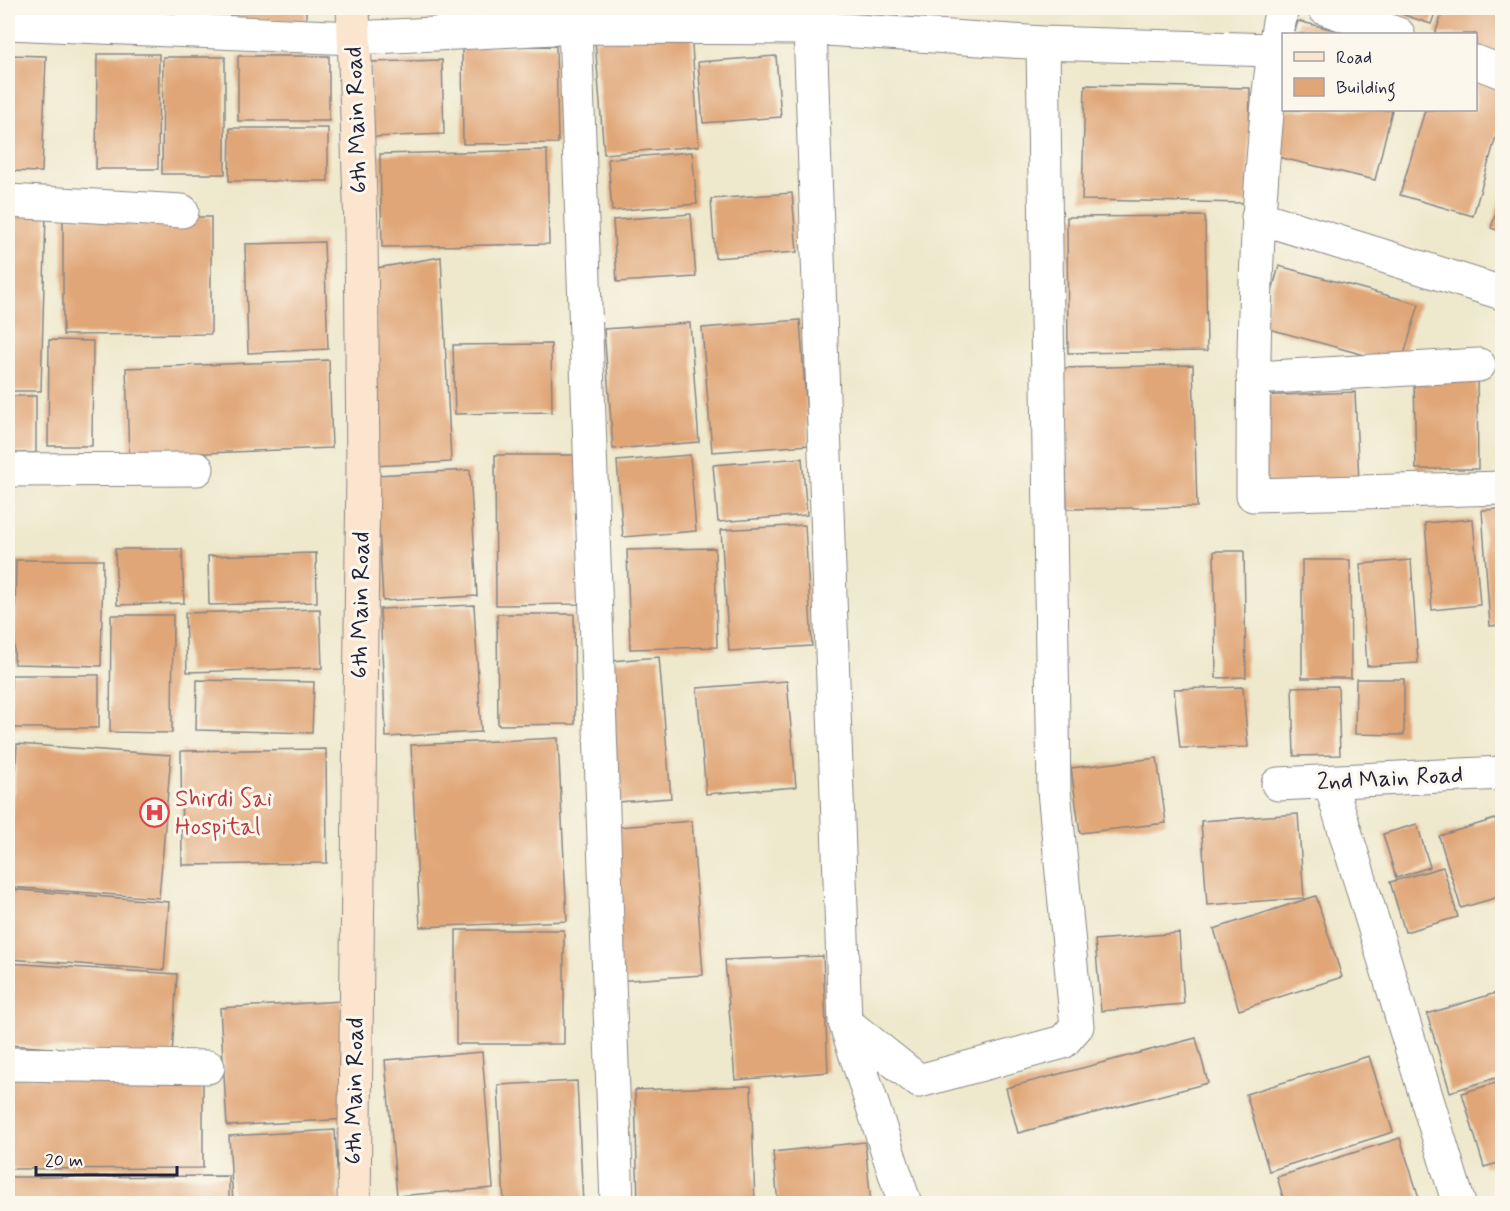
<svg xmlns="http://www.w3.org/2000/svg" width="1510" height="1211" font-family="Mynerve,sans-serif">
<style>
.building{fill:#e0a677}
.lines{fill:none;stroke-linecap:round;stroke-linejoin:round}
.street-casing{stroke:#888584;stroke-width:35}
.secondary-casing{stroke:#888584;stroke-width:35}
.street{stroke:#fff;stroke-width:33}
.secondary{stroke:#fbe5cf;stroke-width:33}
.labels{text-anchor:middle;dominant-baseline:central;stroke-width:6;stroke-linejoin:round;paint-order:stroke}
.street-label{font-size:24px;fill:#22223b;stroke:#fbf7ec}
.health-label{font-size:24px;fill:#be3a42;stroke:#fbf7ec;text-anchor:start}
</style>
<rect width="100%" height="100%" fill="#fbf7ec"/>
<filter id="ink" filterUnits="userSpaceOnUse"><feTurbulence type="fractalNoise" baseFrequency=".0167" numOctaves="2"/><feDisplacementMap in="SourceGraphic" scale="12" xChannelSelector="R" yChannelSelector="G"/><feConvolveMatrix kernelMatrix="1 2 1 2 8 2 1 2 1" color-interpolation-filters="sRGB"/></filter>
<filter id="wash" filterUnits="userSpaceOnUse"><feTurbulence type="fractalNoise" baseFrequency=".008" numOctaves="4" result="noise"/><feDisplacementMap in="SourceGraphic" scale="24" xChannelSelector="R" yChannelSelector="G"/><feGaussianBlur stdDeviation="1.35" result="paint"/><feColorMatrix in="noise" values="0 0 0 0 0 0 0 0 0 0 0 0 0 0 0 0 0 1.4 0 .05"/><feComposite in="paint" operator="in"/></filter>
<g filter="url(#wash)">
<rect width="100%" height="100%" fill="#eee8cc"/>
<g id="blocks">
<!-- building -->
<path class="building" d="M 8,8 L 306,8 L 306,22 Z
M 1383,8 L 1437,8 L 1431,24 Z
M 1444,8 L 1502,8 L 1502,58 L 1476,48 L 1476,34 L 1435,34 Z
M 1298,21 L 1350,34 L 1294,34 Z
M 691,32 L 699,146 L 604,154 L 595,40 Z
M 556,46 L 558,143 L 463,144 L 462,47 Z
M 97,54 L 159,54 L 158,169 L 96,169 Z
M 8,55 L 46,56 L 42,172 L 8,171 Z
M 238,56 L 329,56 L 329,121 L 238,121 Z
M 776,56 L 781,117 L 703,123 L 698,62 Z
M 163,57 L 225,57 L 225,174 L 162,174 Z
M 442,60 L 444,134 L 372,137 L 370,62 Z
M 1476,73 L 1502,81 L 1502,116 L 1473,216 L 1400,195 L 1425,110 L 1476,110 Z
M 1085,85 L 1250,88 L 1248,203 L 1082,200 Z
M 1284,110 L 1392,110 L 1375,180 L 1265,154 Z
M 230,128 L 328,128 L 328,181 L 229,181 Z
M 547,150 L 549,244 L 382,247 L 380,154 Z
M 692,152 L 697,204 L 612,211 L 608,159 Z
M 792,193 L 797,252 L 715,258 L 711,199 Z
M 1502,193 L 1502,232 L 1491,228 Z
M 8,212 L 46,213 L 41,391 L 8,391 Z
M 691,214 L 696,277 L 617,282 L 613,220 Z
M 1205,216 L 1207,351 L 1068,353 L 1067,217 Z
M 63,217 L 211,217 L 211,334 L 63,335 Z
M 324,242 L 328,349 L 248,353 L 245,244 Z
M 441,257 L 451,462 L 372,466 L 377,268 Z
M 1279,266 L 1419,304 L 1401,365 L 1262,327 Z
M 800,320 L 809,445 L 712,452 L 702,328 Z
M 690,323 L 699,442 L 613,449 L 604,329 Z
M 49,340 L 93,341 L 92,446 L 48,446 Z
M 551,344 L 552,412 L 455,414 L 453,345 Z
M 329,360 L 332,448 L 129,456 L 126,368 Z
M 1193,365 L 1197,507 L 1067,509 L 1063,368 Z
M 1477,377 L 1478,469 L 1416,469 L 1414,378 Z
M 1355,392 L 1359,483 L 1261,487 L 1257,396 Z
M 8,396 L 36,396 L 36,453 L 8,453 Z
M 495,455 L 578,455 L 579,604 L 496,605 Z
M 690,455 L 696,531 L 623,537 L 617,461 Z
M 802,458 L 807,515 L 718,522 L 713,465 Z
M 470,470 L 477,596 L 383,601 L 376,475 Z
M 1502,509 L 1502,625 L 1490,626 L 1482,510 Z
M 1473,519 L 1480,605 L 1432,610 L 1425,523 Z
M 805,525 L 812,646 L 729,651 L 721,530 Z
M 715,548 L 717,647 L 630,649 L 627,550 Z
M 115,549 L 182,549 L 184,603 L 117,605 Z
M 1214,551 L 1244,551 L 1246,677 L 1216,678 Z
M 316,553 L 317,602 L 209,605 L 208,556 Z
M 16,560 L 103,560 L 101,666 L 14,664 Z
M 1302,560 L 1350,560 L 1351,678 L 1302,678 Z
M 1411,560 L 1418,663 L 1367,666 L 1360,564 Z
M 474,605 L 481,732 L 386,737 L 380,609 Z
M 320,609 L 322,668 L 187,672 L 185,613 Z
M 497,614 L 574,614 L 575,724 L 498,725 Z
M 111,615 L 173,615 L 172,733 L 110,732 Z
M 659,657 L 671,798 L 604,803 L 599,662 Z
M 11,675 L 99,675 L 99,728 L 11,728 Z
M 1356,679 L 1404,679 L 1404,735 L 1355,734 Z
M 197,680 L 314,682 L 312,733 L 196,730 Z
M 787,681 L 796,787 L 706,794 L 697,688 Z
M 1338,686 L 1340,755 L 1294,756 L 1292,687 Z
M 1243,687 L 1248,747 L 1180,748 L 1174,689 Z
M 558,738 L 567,921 L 420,927 L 411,745 Z
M 17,744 L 171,755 L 159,898 L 8,887 Z
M 326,749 L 327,863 L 182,865 L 181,751 Z
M 1157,758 L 1166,823 L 1080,833 L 1071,768 Z
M 1298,814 L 1304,898 L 1207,905 L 1201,821 Z
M 1495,819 L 1502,843 L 1502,896 L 1461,908 L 1439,836 Z
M 692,821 L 703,975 L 615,981 L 606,828 Z
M 1417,824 L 1430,867 L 1396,878 L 1383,834 Z
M 1443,867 L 1458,917 L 1405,932 L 1390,882 Z
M 8,889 L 169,902 L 164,970 L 8,959 Z
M 1316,896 L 1342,977 L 1239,1010 L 1214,929 Z
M 456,930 L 564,930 L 564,1044 L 456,1044 Z
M 1179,933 L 1184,1004 L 1101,1011 L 1095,940 Z
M 823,956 L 828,1072 L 735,1080 L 725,960 Z
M 8,963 L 177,974 L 172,1056 L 8,1045 Z
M 1502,991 L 1502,1076 L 1450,1092 L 1427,1014 Z
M 342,1001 L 349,1119 L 227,1126 L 220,1008 Z
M 1196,1038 L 1208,1083 L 1018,1133 L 1006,1088 Z
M 482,1052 L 493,1188 L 397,1196 L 385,1060 Z
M 1369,1056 L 1393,1132 L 1269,1171 L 1246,1094 Z
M 8,1077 L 203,1077 L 203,1168 L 8,1169 Z
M 577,1081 L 583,1204 L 504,1204 L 498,1085 Z
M 1502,1081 L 1502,1162 L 1484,1167 L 1462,1093 Z
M 751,1086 L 755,1204 L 638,1204 L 635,1090 Z
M 335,1130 L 339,1204 L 233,1204 L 229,1136 Z
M 1400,1138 L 1421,1204 L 1285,1204 L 1277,1177 Z
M 865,1142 L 871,1204 L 778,1204 L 773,1152 Z
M 229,1176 L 229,1204 L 8,1204 L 8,1177 Z"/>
</g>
</g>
<g filter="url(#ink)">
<use href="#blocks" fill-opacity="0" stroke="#888584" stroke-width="1.5"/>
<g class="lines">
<defs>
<path id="street" d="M 1282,8 C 1272,54 1268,100 1264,148 C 1254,263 1253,379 1253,495 L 1502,488
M 1324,8 L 1398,34
M 8,23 L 354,38 L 575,27 L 810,28 L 1043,43 L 1273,50
M 575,27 L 617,1204
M 810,28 L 845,1022 L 905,1204
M 1476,62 L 1502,72
M 8,201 L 182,211
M 1258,217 L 1502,293
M 1253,378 L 1479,365
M 8,470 L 197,469
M 1330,782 L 1459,1204
M 1278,784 L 1502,773
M 845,1022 L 919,1081 L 1063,1042 L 1077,1026 L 1054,791 L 1043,43
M 8,1064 L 208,1067"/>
<path id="secondary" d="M 353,8 L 361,227 L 363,467 L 354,1204"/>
</defs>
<!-- street casing -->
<use href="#street" class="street-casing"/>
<!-- secondary casing -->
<use href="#secondary" class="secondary-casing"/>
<!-- street -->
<use href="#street" class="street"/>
<!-- secondary -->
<use href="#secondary" class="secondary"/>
</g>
</g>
<!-- icons -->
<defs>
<symbol id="hospital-ring" viewBox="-11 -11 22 22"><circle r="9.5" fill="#fbf7ec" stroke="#e0444e" stroke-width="1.5"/><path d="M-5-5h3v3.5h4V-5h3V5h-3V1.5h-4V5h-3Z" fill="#e0444e"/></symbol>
</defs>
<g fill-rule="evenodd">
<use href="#hospital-ring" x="138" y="796" width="33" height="33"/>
</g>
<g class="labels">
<!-- street labels -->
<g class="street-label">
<text transform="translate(357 120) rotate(-92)">6th Main Road</text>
<text transform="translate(361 605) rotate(-89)">6th Main Road</text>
<text transform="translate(1390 779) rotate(-3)">2nd Main Road</text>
<text transform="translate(355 1091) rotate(-89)">6th Main Road</text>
</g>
<!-- health labels -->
<g class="health-label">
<text x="175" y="799">Shirdi Sai<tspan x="175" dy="28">Hospital</tspan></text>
</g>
</g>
<!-- margin -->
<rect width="1510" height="1211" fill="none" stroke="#fbf7ec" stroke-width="30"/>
<!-- legend -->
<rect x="1282" y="33" width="195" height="78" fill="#fbf7ec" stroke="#a4a2a5" stroke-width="1.5"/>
<rect x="1294" y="52" width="30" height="9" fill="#fbe5cf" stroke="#a4a2a5" stroke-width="1.5"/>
<text x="1336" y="63" font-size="18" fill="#22223b">Road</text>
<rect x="1294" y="78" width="30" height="18" fill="#e0a677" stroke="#a4a2a5" stroke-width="1.5"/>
<text x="1336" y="93" font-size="18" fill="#22223b">Building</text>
<!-- scale -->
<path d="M36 1166v9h141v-9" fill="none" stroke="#22223b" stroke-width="3"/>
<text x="45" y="1166" font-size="18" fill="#22223b" stroke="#fbf7ec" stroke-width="4.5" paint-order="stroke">20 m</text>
</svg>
